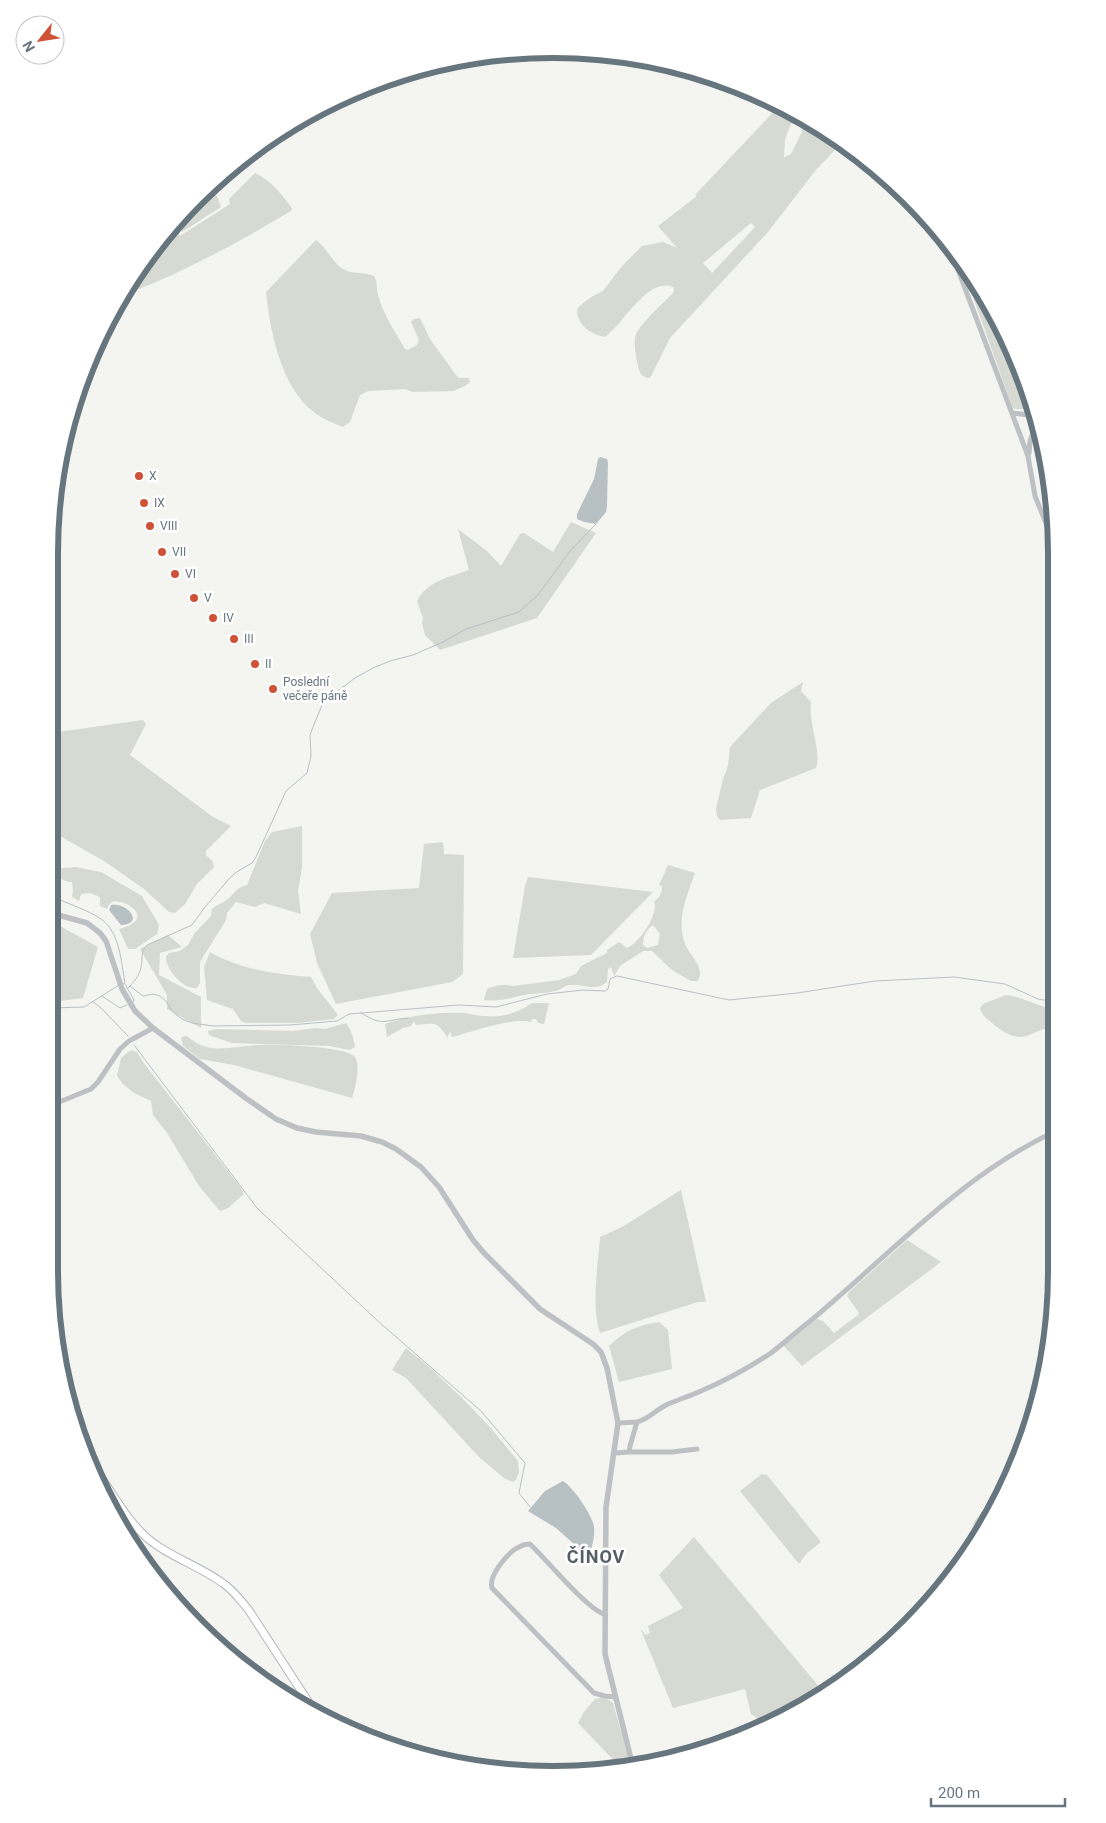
<svg xmlns="http://www.w3.org/2000/svg" width="1106" height="1823" font-family="Roboto,sans-serif">
<style>
.green{fill:#d6dad2;fill-rule:evenodd}
.water{fill:#b7c1c4}
.lines{fill:none;stroke-linecap:round;stroke-linejoin:round}
.stream{stroke:#b7c1c4;stroke-width:1}
.secondary-casing{stroke:#b0b5b8;stroke-width:9}
.minor{stroke:#bec1c4;stroke-width:5}
.tertiary{stroke:#bec1c4;stroke-width:5.5}
.secondary{stroke:#fff;stroke-width:7}
.poi-dot{fill:#cd5238;stroke:#fff;stroke-width:2}
.labels{text-anchor:middle;dominant-baseline:central;stroke-width:5;stroke-linejoin:round;paint-order:stroke}
.poi-label{font-size:12px;fill:#67757e;stroke:#fff;text-anchor:start}
.district-label{font-size:18px;font-weight:bold;letter-spacing:1px;fill:#545e64;stroke:#fff}
.rim{fill:none;stroke:#67757e;stroke-width:6}
</style>
<rect width="100%" height="100%" fill="#f4f4f1"/>
<!-- green -->
<path class="green" d="M 780,105 L 833,134 L 845,144 L 834,151 L 815,171 L 768,232 L 670,338 L 650,378 C 642,378 639,373 638,366 C 636,357 633,342 636,334 C 642,322 663,303 673,293 L 674,290 L 673,287 C 647,277 624,324 605,337 C 590,334 577,325 577,309 L 583,303 L 593,296 L 603,291 L 622,266 L 642,246 L 663,242 L 677,248 L 658,226 L 697,196 L 695,195 ZM 800,121 L 802,132 L 791,154 L 784,157 L 785,139 L 791,124 ZM 751,223 L 755,227 L 712,273 L 703,263 Z
M 255,173 C 273,182 280,193 292,208 L 291,211 C 239,242 186,271 129,293 L 130,281 L 134,273 L 174,224 L 180,236 L 230,204 L 229,199 Z
M 203,191 L 217,196 L 221,207 L 182,232 L 178,222 C 182,217 181,211 188,210 L 189,206 Z
M 316,240 C 327,248 332,262 343,269 C 353,275 364,271 374,276 C 378,282 376,288 378,295 C 383,314 395,332 405,349 L 408,350 L 417,345 L 419,340 L 411,322 L 414,319 L 420,318 L 430,339 L 456,375 L 459,378 L 469,378 L 470,382 L 465,386 L 453,391 L 413,392 L 405,389 L 368,391 L 360,395 L 350,422 L 343,427 C 333,423 323,419 315,413 C 281,388 270,331 266,292 Z
M 959,258 L 990,301 L 1031,391 L 1034,406 L 1028,409 L 1014,409 L 1012,406 Z
M 571,522 L 596,533 L 537,618 L 440,650 L 425,635 L 422,623 L 423,618 L 417,601 C 427,581 450,577 469,570 L 458,529 L 487,551 L 501,566 L 520,534 L 524,533 L 553,552 Z
M 803,682 L 801,691 L 811,702 C 808,723 822,753 816,768 L 760,790 L 751,818 L 720,820 L 717,816 L 716,809 L 723,779 L 728,766 L 730,747 L 771,703 Z
M 143,720 L 146,724 L 130,755 L 213,817 L 231,826 L 206,851 L 206,855 L 213,862 L 214,867 L 197,884 L 185,904 L 175,913 L 169,912 L 144,889 L 104,861 L 51,831 L 51,733 Z
M 302,826 L 302,868 L 298,891 L 301,914 L 264,903 L 255,907 L 236,902 L 227,913 L 226,920 L 200,962 L 200,983 L 197,988 C 183,990 165,969 166,956 L 169,953 L 180,951 L 188,945 L 194,934 L 211,916 L 212,909 C 216,905 221,904 225,901 C 236,894 233,889 247,885 L 265,841 L 272,832 Z
M 443,842 L 444,854 L 464,855 L 463,974 L 452,982 L 336,1004 L 317,963 L 310,934 L 332,893 L 419,888 L 424,844 Z
M 668,865 L 695,873 C 687,895 675,923 686,946 C 692,958 705,968 698,981 L 691,981 L 672,970 L 652,951 L 643,951 L 620,966 L 614,976 L 611,967 L 608,969 L 607,982 C 594,992 585,984 570,985 C 564,985 561,990 556,991 C 547,993 538,993 529,994 C 514,997 500,1002 484,1000 L 487,989 C 495,985 504,984 513,986 L 559,980 L 576,974 L 581,966 L 607,953 L 607,950 L 619,942 L 627,948 C 640,942 659,914 654,901 C 660,899 662,891 662,886 L 659,885 ZM 653,925 L 660,934 L 658,945 L 647,948 L 643,945 C 643,936 646,930 653,925 Z
M 75,867 L 101,872 L 142,896 L 159,925 L 157,934 L 135,949 L 128,949 L 119,929 C 151,922 136,902 113,901 L 108,906 L 107,909 L 100,906 L 100,897 L 90,893 L 81,894 L 79,901 L 72,897 L 73,891 L 72,882 C 64,882 59,876 51,877 L 51,869 Z
M 528,877 L 653,892 L 591,955 L 513,958 L 525,886 Z
M 51,921 L 98,947 L 83,998 L 52,1002 Z
M 168,935 L 182,947 L 160,953 L 159,975 L 201,997 L 201,1028 L 167,1009 L 167,995 L 140,949 Z
M 210,952 C 241,970 276,974 311,977 L 317,988 L 338,1015 L 334,1019 L 297,1023 L 246,1023 L 241,1021 L 233,1009 L 207,1000 L 204,967 Z
M 1006,995 C 1015,995 1045,1008 1056,1011 L 1056,1029 C 1045,1027 1044,1029 1034,1033 C 1017,1042 1005,1034 992,1023 C 987,1019 982,1015 980,1008 L 983,1004 Z
M 532,1003 L 549,1003 L 544,1024 L 538,1023 L 536,1019 L 532,1019 L 531,1022 C 513,1017 472,1032 452,1037 L 451,1032 L 448,1035 L 448,1038 C 436,1021 437,1023 416,1025 L 414,1021 L 411,1026 L 403,1028 L 387,1037 L 385,1024 C 410,1015 438,1012 465,1013 C 472,1014 478,1016 484,1016 C 503,1018 517,1013 532,1003 Z
M 346,1023 C 351,1029 354,1039 355,1047 L 350,1050 L 329,1046 L 232,1043 L 209,1035 L 208,1031 L 216,1029 L 293,1031 L 315,1028 L 325,1029 Z
M 184,1036 L 187,1036 C 193,1041 199,1045 207,1047 C 220,1051 243,1046 257,1045 C 273,1044 346,1046 355,1057 C 361,1065 355,1090 352,1098 L 234,1065 L 200,1059 L 183,1046 L 181,1038 Z
M 131,1050 L 137,1052 L 143,1062 L 241,1188 L 244,1194 L 228,1208 L 220,1211 L 199,1186 L 167,1133 L 153,1115 L 151,1101 L 134,1093 L 123,1084 L 117,1076 L 121,1058 Z
M 681,1190 L 706,1302 L 698,1302 L 600,1333 C 591,1306 598,1266 600,1237 L 622,1227 Z
M 907,1240 L 941,1262 L 802,1366 L 783,1345 L 817,1319 L 823,1321 L 834,1333 L 858,1315 L 859,1313 L 847,1296 L 849,1292 Z
M 659,1322 L 668,1330 L 672,1369 L 619,1382 L 609,1346 C 624,1331 638,1325 659,1322 Z
M 406,1348 L 428,1366 L 462,1398 L 489,1426 L 518,1461 L 519,1472 L 516,1480 L 513,1482 L 504,1478 L 479,1457 L 406,1378 L 392,1370 Z
M 762,1474 L 767,1475 L 821,1542 L 807,1553 L 799,1564 L 740,1491 Z
M 996,1498 L 998,1499 L 974,1545 L 970,1538 L 974,1522 L 990,1501 Z
M 694,1537 L 821,1689 L 818,1693 L 819,1695 L 776,1722 L 759,1729 L 756,1717 L 751,1714 L 745,1689 L 673,1708 L 641,1630 L 642,1630 L 645,1635 L 650,1633 L 648,1626 L 683,1608 L 659,1575 Z
M 605,1697 L 613,1703 L 631,1767 L 622,1769 L 578,1723 L 584,1712 L 595,1699 Z"/>
<!-- water -->
<path class="water" d="M 600,457 L 607,459 L 608,462 L 607,506 L 606,512 L 596,524 L 584,522 L 577,519 L 577,514 L 594,479 L 598,459 Z
M 111,905 C 128,902 145,924 121,925 L 109,910 Z
M 563,1481 C 572,1486 590,1512 593,1523 C 596,1531 593,1542 591,1550 L 589,1552 L 584,1553 L 556,1528 L 528,1511 L 545,1491 Z"/>
<g class="lines">
<!-- stream -->
<path class="stream" d="M 51,896 C 66,903 88,910 101,919 C 120,932 121,962 125,983 L 123,984
M 125,984 L 134,1000 L 133,1002
M 130,986 L 143,996 L 153,994 L 160,996 L 166,1001 L 173,1012 L 182,1019 L 192,1023 L 213,1026 L 290,1025 L 337,1021 L 349,1014 L 459,1005 L 496,1007 L 547,994 L 583,990 L 605,991 L 608,989 L 610,979 L 617,976 L 729,1000 L 797,993 L 875,981 L 954,977 L 1005,984 L 1038,999 L 1056,1002
M 128,988 C 134,982 139,976 141,968 C 143,958 140,952 147,945 L 192,925 L 205,907 L 228,880 L 235,873 L 252,863 L 256,857 L 286,791 L 307,773 L 311,756 L 310,735 L 313,727 L 322,705 L 331,696 L 355,678 L 373,668 L 390,661 L 413,655 L 443,642 L 466,629 L 519,612 L 538,595 L 570,551 L 596,524
M 102,996 L 120,1008 L 127,1005
M 93,1002 L 100,1007 L 128,1036
M 52,1008 L 84,1007 L 119,985
M 361,1013 C 384,1027 383,1020 408,1018
M 134,1045 L 257,1208 L 379,1322 L 481,1411 L 525,1463 L 519,1493 L 530,1507"/>
<defs>
<path id="secondary" d="M 87,1459 C 108,1483 122,1515 145,1536 C 168,1557 199,1565 224,1584 C 234,1591 240,1600 248,1609 L 313,1709"/>
</defs>
<!-- secondary casing -->
<use href="#secondary" class="secondary-casing"/>
<!-- minor -->
<path class="minor" d="M 929,218 L 957,267 L 1028,456 L 1035,496 L 1056,548
M 1013,413 L 1036,416
M 1029,453 L 1030,441 L 1037,422
M 52,1105 L 91,1089 L 98,1082 L 120,1049 L 129,1041 L 153,1028
M 618,1423 L 637,1422
M 629,1452 L 672,1452 L 697,1449
M 615,1453 L 629,1452 L 630,1446 L 637,1422 C 649,1419 656,1410 666,1405 C 677,1400 690,1396 701,1391 C 725,1381 750,1367 771,1353 C 784,1343 796,1332 809,1322 C 889,1256 961,1175 1056,1131
M 604,1614 C 586,1608 546,1559 530,1544 C 526,1544 522,1545 519,1547 C 508,1552 488,1576 492,1588 L 594,1693 L 605,1696 L 615,1697"/>
<!-- tertiary -->
<path class="tertiary" d="M 51,913 L 87,923 L 100,933 L 106,941 L 122,989 L 135,1011 L 153,1028 L 247,1099 L 276,1119 L 297,1128 L 316,1132 L 361,1136 L 382,1142 L 396,1149 L 421,1167 L 439,1187 L 473,1240 L 484,1253 L 540,1309 L 593,1344 L 601,1352 L 607,1368 L 618,1423 L 606,1507 L 605,1654 L 633,1767"/>
<!-- secondary -->
<use href="#secondary" class="secondary"/>
</g>
<!-- markers -->
<g class="poi-dot">
<circle cx="139" cy="476" r="5"/>
<circle cx="144" cy="503" r="5"/>
<circle cx="150" cy="526" r="5"/>
<circle cx="162" cy="552" r="5"/>
<circle cx="175" cy="574" r="5"/>
<circle cx="194" cy="598" r="5"/>
<circle cx="213" cy="618" r="5"/>
<circle cx="234" cy="639" r="5"/>
<circle cx="255" cy="664" r="5"/>
<circle cx="273" cy="689" r="5"/>
</g>
<g class="labels">
<!-- poi labels -->
<g class="poi-label">
<text x="149" y="476">X</text>
<text x="154" y="503">IX</text>
<text x="160" y="526">VIII</text>
<text x="172" y="552">VII</text>
<text x="185" y="574">VI</text>
<text x="204" y="598">V</text>
<text x="223" y="618">IV</text>
<text x="244" y="639">III</text>
<text x="265" y="664">II</text>
<text x="283" y="682">Poslední<tspan x="283" dy="14">večeře páně</tspan></text>
</g>
<!-- district labels -->
<g class="district-label">
<text x="596" y="1556">ČÍNOV</text>
</g>
</g>
<!-- crop -->
<path d="M0 0H1106V1823H0ZM553 58H553A495 495 0 0 1 1048 553V1271A495 495 0 0 1 553 1766H553A495 495 0 0 1 58 1271V553A495 495 0 0 1 553 58Z" fill="#fff" fill-rule="evenodd"/>
<path class="rim" d="M553 58H553A495 495 0 0 1 1048 553V1271A495 495 0 0 1 553 1766H553A495 495 0 0 1 58 1271V553A495 495 0 0 1 553 58Z"/>
<!-- north arrow -->
<g transform="translate(40 40) rotate(240)"><circle r="24" fill="#ffffff" stroke="#c2c8cb"/>
<path d="M0-4L9 19L0 12L-9 19Z" fill="#cd5238"/>
<text y="-8" font-size="14" font-weight="bold" text-anchor="middle" fill="#67757e">N</text>
</g>
<!-- scale -->
<path d="M931 1798v8h134v-8" fill="none" stroke="#67757e" stroke-width="2.5"/>
<text x="938" y="1798" font-size="15" fill="#67757e" stroke="#ffffff" stroke-width="4" paint-order="stroke">200 m</text>
</svg>
